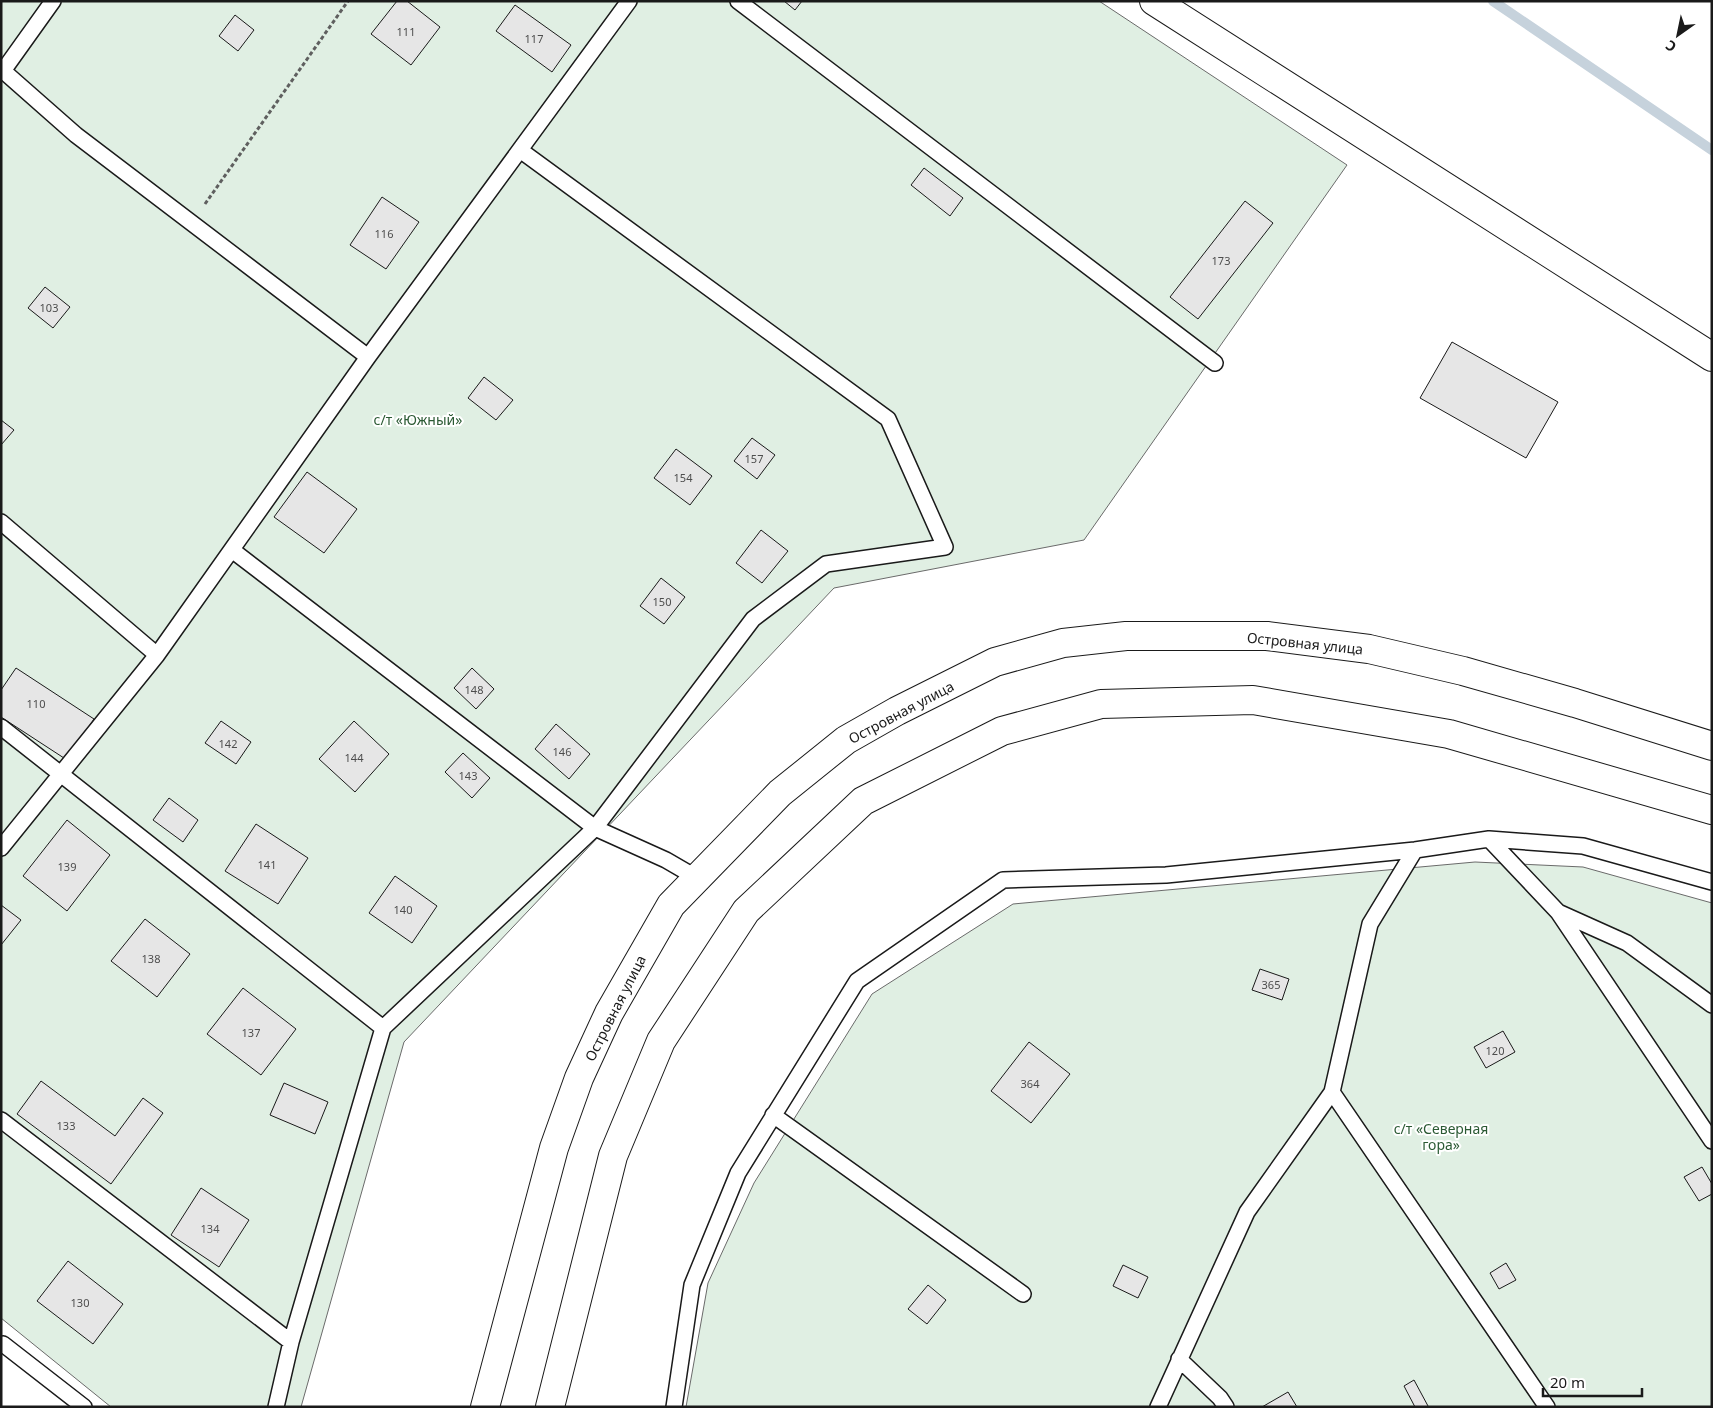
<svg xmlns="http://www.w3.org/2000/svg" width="1713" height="1408" font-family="'Noto Sans',sans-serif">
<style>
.green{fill:#e0efe3;stroke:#6a6a6a}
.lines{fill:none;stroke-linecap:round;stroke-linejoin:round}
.stream{stroke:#c6d2dc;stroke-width:10}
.building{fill:#e6e6e6;stroke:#1a1a1a}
.lane-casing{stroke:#1a1a1a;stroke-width:18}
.street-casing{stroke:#1a1a1a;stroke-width:30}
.primary-casing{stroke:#1a1a1a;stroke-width:30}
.path{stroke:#5f5f5f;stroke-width:3;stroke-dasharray:4 2.5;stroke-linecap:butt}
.lane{stroke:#fff;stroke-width:15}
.street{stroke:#fff;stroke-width:28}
.primary{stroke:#fff;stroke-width:28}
.labels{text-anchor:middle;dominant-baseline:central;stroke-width:4;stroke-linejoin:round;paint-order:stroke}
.number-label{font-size:11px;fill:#4d4d4d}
.park-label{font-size:14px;fill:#2b5a34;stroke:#fff}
.street-label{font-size:14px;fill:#1a1a1a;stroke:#fff}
</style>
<rect width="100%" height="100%" fill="#fff"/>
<!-- green -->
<path class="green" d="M 1,1 L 1099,1 L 1347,165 L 1084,540 L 834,588 L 404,1042 L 301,1407 L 111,1407 L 1,1318 Z
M 1475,862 L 1583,867 L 1712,903 L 1712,1407 L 686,1407 L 708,1283 L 754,1183 L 872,994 L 1013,904 Z"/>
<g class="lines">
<!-- stream -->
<path class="stream" d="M 1493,1 L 1712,150"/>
</g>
<!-- building -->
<path class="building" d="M 397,1 L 407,1 L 440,27 L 411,65 L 371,34 Z
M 784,1 L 802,1 L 795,10 Z
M 515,5 L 571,45 L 552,72 L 496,31 Z
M 235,15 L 254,30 L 238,51 L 219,36 Z
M 924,168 L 963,198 L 950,216 L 911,185 Z
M 382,197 L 419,222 L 386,269 L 350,245 Z
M 1245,201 L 1273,223 L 1198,319 L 1170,297 Z
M 45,287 L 70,307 L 53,328 L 28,308 Z
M 1452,342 L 1558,402 L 1526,458 L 1420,398 Z
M 484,377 L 513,400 L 496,420 L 468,398 Z
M 1,420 L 14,430 L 1,445 Z
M 752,438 L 775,455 L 757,479 L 734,461 Z
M 676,449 L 712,476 L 690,505 L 654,478 Z
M 307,472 L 357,509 L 324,553 L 274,517 Z
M 761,530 L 788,551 L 762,583 L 736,563 Z
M 661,578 L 685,597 L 664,624 L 640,606 Z
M 16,668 L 94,719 L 67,760 L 1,717 L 1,690 Z
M 472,668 L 494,689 L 476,709 L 454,688 Z
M 221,721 L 251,742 L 236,764 L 205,743 Z
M 354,721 L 389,754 L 355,792 L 319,759 Z
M 556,724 L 590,754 L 569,779 L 535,749 Z
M 463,753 L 490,778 L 472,798 L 445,772 Z
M 169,798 L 198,820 L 183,842 L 153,820 Z
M 67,820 L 110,855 L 67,911 L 23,876 Z
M 256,824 L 308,858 L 278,904 L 225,871 Z
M 395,876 L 437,906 L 412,943 L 369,913 Z
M 1,905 L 21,920 L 1,945 Z
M 145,919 L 190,954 L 157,997 L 111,961 Z
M 1260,969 L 1289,979 L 1282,1000 L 1252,990 Z
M 243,988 L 296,1029 L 261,1075 L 207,1034 Z
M 1503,1031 L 1515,1052 L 1486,1068 L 1474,1047 Z
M 1029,1042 L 1070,1074 L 1031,1123 L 991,1091 Z
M 41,1081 L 115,1136 L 143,1098 L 163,1113 L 111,1184 L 17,1114 Z
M 284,1083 L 328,1102 L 315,1134 L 270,1115 Z
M 1702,1167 L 1712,1184 L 1712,1194 L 1699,1201 L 1684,1177 Z
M 201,1188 L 249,1220 L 219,1267 L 171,1235 Z
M 68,1261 L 123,1304 L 93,1344 L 37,1301 Z
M 1506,1263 L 1516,1280 L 1499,1289 L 1490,1273 Z
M 1123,1265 L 1148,1277 L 1138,1298 L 1113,1286 Z
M 928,1285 L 946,1300 L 927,1324 L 908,1309 Z
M 1414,1380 L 1428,1406 L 1427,1407 L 1415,1407 L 1404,1386 Z
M 1288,1392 L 1297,1407 L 1262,1407 Z"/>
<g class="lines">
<defs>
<path id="lane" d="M 738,1 L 1215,363
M 1,69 L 76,135 L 368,357
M 3,71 L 53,1
M 1,522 L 157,655
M 232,550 L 595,828 L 666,860 L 697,878
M 1,727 L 383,1028 L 291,1342 L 276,1407
M 1489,839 L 1558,912 L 1712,1141
M 1,848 L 157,655 L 368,357 L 629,1
M 1558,912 L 1627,943 L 1712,1005
M 383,1028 L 595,828 L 753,619 L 826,564 L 945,547 L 888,419 L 520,150
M 1332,1092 L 1547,1407
M 773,1115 L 1023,1294
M 1,1120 L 291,1342
M 1,1345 L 3,1344 L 84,1407
M 1179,1359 L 1220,1398 L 1226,1407
M 674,1407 L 692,1285 L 738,1173 L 857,981 L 1003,880 L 1166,875 L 1415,850 L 1489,839 L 1583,846 L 1712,882
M 1158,1407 L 1247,1212 L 1332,1092 L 1370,924 L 1415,850"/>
<path id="street" d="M 1154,1 L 1712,357"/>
<path id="primary" d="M 485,1407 L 554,1148 L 579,1078 L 609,1013 L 671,905 L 780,793 L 846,740 L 897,711 L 995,662 L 1063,643 L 1126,636 L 1267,636 L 1369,649 L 1463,671 L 1575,703 L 1712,746
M 550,1407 L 613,1156 L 661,1041 L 746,911 L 863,801 L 1002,731 L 1101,704 L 1253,700 L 1449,734 L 1712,810"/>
</defs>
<!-- lane casing -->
<use href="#lane" class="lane-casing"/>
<!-- street casing -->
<use href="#street" class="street-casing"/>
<!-- primary casing -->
<use href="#primary" class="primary-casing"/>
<!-- path -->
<path class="path" d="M 205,204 L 348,1"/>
<!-- lane -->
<use href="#lane" class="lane"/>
<!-- street -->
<use href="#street" class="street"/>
<!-- primary -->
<use href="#primary" class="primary"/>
</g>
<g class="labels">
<!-- number labels -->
<g class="number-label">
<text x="406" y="31">111</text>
<text x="534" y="38">117</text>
<text x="384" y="233">116</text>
<text x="1221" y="260">173</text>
<text x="49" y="307">103</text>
<text x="754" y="458">157</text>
<text x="683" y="477">154</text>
<text x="662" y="601">150</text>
<text x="474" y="689">148</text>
<text x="36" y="703">110</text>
<text x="228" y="743">142</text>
<text x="562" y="751">146</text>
<text x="354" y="757">144</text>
<text x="468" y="775">143</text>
<text x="267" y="864">141</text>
<text x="67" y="866">139</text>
<text x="403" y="909">140</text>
<text x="151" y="958">138</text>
<text x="1271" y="984">365</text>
<text x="251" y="1032">137</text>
<text x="1495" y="1050">120</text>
<text x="1030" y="1083">364</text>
<text x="66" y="1125">133</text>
<text x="210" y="1228">134</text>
<text x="80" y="1302">130</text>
</g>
<!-- park labels -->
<g class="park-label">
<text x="418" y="419">с/т «Южный»</text>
<text x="1441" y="1128">с/т «Северная<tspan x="1441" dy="16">гора»</tspan></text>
</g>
<!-- street labels -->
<g class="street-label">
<text transform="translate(1305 643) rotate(6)">Островная улица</text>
<text transform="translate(901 712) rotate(-28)">Островная улица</text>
<text transform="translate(615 1008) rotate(-63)">Островная улица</text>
</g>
</g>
<!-- border -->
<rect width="1713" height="1408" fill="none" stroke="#1a1a1a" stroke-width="5"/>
<!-- north arrow -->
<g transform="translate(1678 35) rotate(213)" stroke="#ffffff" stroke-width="4" paint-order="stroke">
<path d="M0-4L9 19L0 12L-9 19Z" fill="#1a1a1a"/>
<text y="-8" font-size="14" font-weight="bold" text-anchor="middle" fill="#1a1a1a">С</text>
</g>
<!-- scale -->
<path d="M1543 1388v8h99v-8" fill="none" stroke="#1a1a1a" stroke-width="2.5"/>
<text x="1550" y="1388" font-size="15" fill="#1a1a1a" stroke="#ffffff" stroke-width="4" paint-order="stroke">20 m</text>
</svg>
